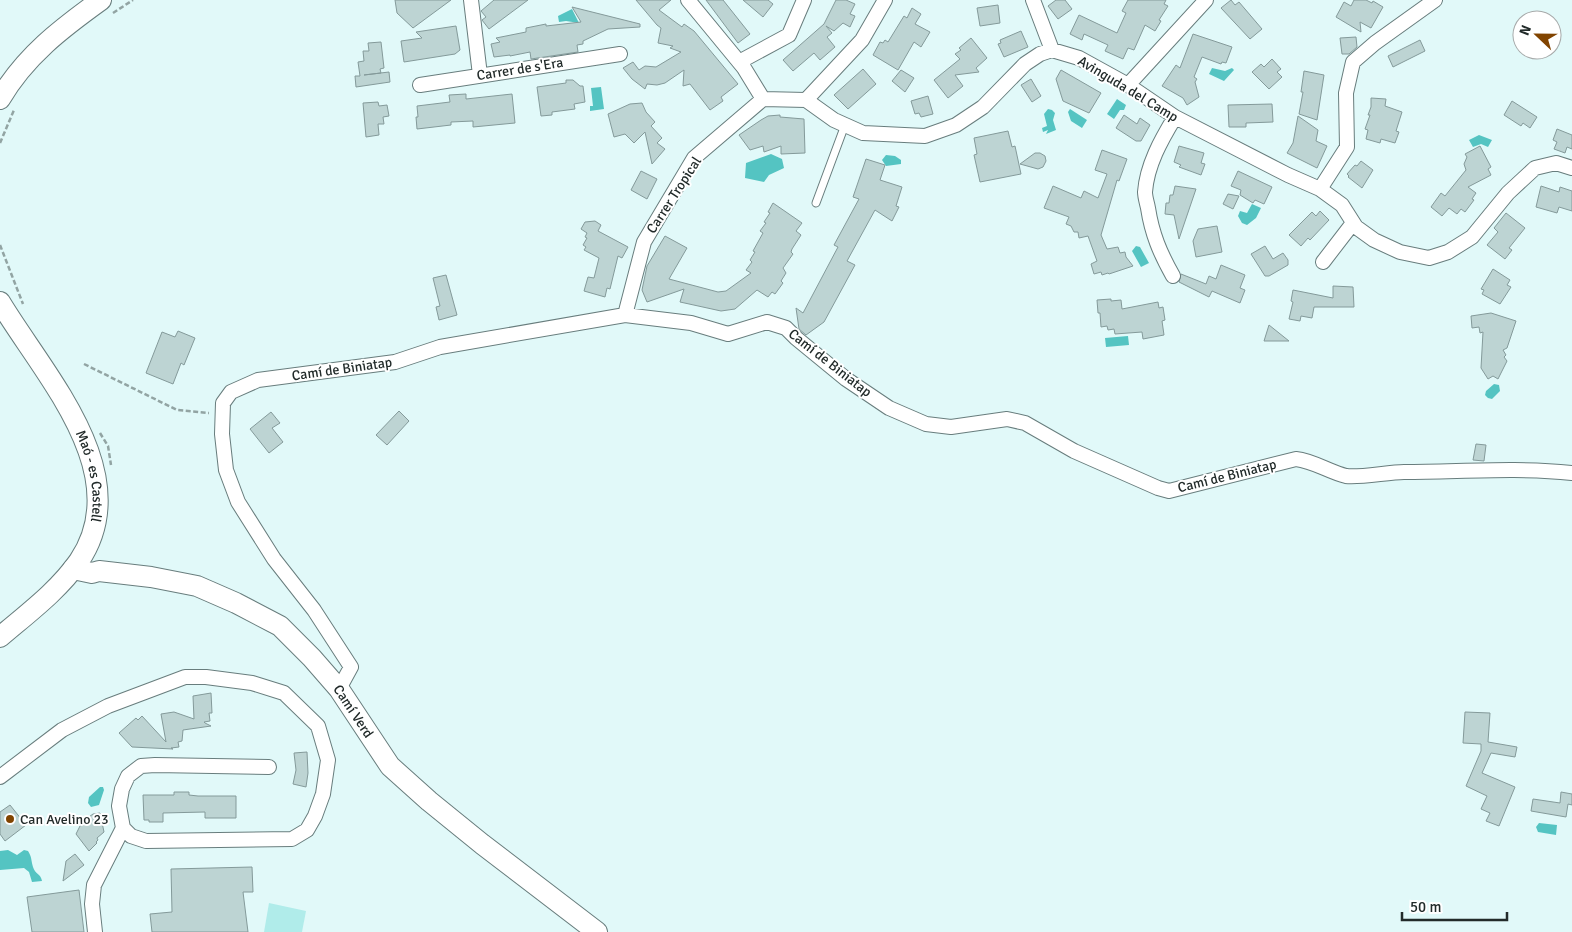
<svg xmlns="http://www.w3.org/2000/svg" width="1572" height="932" font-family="Signika,sans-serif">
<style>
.green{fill:#b0ecea}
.water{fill:#54c4c2}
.building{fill:#bdd4d3;stroke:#849a9a}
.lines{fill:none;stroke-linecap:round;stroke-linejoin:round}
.lane-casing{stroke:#687d7d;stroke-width:9}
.street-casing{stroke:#687d7d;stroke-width:16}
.secondary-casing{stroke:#687d7d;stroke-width:22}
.path{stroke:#92a4a3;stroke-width:2.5;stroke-dasharray:5 2.5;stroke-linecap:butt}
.lane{stroke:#fff;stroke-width:7}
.street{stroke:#fff;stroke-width:14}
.secondary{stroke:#fff;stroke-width:20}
.poi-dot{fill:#814400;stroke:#fff;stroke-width:2}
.labels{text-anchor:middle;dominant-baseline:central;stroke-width:4;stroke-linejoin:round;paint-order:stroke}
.street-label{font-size:14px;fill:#222b2a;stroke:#fff}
.poi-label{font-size:14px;fill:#222b2a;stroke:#fff;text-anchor:start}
</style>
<rect width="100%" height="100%" fill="#e1f9f9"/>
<!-- green -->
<path class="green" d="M 269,903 L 306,911 L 302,932 L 264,932 Z"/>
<!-- water -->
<path class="water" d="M 572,9 L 579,23 L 566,21 L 559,22 L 558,16 Z
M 1212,68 L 1225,71 L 1232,68 L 1234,70 L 1224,81 L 1209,74 Z
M 601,87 L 604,109 L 590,111 L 590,106 L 593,106 L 591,88 Z
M 1117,99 L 1126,105 L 1124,110 L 1120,110 L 1114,119 L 1107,114 Z
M 1048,109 L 1052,110 L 1055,113 L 1053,120 L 1056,130 L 1046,134 L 1048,130 L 1043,132 L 1042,128 L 1047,126 L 1044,114 Z
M 1070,109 L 1087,120 L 1082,128 L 1071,121 L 1068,112 Z
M 1479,135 L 1492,140 L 1488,147 L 1481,144 L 1473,147 L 1469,140 Z
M 771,154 L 782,159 L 784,168 L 769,175 L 764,182 L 745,178 L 746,163 Z
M 886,155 L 895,156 L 901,160 L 901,164 L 886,166 L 882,160 Z
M 1252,204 L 1261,208 L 1256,218 L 1247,225 L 1242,223 L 1238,216 L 1240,211 L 1247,213 Z
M 1136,246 L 1140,247 L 1149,263 L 1141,267 L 1132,251 Z
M 1128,336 L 1129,345 L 1106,347 L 1105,338 Z
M 1494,384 L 1499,385 L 1500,391 L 1492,399 L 1488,398 L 1485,395 L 1486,391 Z
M 100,787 L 103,787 L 104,790 L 99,805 L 91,807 L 88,803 L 89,797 Z
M 1539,823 L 1557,825 L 1556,835 L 1538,832 L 1536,827 Z
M 8,850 L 17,855 L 24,850 L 28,851 C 32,857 31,861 33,867 C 35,874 41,874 42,881 L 32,882 L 29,872 L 24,868 L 0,870 L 0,851 Z"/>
<!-- building -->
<path class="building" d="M 395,0 L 451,0 L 413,28 L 397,13 Z
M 494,0 L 528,0 L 489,29 L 482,20 L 486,17 L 481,11 Z
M 636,0 L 671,0 L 659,10 L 682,27 L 684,24 L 694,31 L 738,84 L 721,97 L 723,101 L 710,110 L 690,84 L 683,86 L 684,70 L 665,83 L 657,85 L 647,84 L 645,89 L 632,79 L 623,68 L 633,62 L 639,70 L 645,66 L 656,67 L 681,52 L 670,48 L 673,46 L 658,43 L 661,28 L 657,25 Z
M 706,0 L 723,0 L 750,34 L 738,43 Z
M 743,0 L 768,0 L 773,4 L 763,17 Z
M 836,0 L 846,0 L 855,4 L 850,14 L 855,16 L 850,27 L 843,23 L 834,31 L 826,26 L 832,33 L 827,37 L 835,47 L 820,60 L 814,53 L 793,71 L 783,60 L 824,24 Z
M 1056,0 L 1065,0 L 1072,9 L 1058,19 L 1048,6 Z
M 1128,0 L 1166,0 L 1164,4 L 1168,6 L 1159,20 L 1161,21 L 1155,31 L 1145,25 L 1134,50 L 1128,48 L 1123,59 L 1105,51 L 1108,45 L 1084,34 L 1082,40 L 1070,34 L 1079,15 L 1117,33 L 1126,13 L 1122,11 Z
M 1231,0 L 1235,5 L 1239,2 L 1262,29 L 1250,39 L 1221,8 Z
M 1354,0 L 1366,0 L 1372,3 L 1373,1 L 1383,7 L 1371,28 L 1360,22 L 1361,32 L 1336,17 L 1344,2 L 1351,6 Z
M 998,5 L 1000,23 L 980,26 L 977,8 Z
M 572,7 L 640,24 L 640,27 L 608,29 L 583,41 L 583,44 L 577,45 L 578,52 L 531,59 L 530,52 L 510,56 L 510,55 L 494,57 L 491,44 L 500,42 L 496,38 L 526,32 L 526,28 L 546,24 L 546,26 L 581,22 Z
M 912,8 L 921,14 L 915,24 L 930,32 L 921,47 L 914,42 L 898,70 L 873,55 L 880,42 L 883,43 L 885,40 L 888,42 L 904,16 L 907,18 Z
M 456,26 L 460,50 L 455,54 L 404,62 L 401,41 L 422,38 L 416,32 Z
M 1021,31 L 1028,47 L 1004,57 L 998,44 L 1001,43 L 1000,40 Z
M 1193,34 L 1232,47 L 1226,63 L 1222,62 L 1221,64 L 1202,57 L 1194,77 L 1197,79 L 1195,82 L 1199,97 L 1187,105 L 1183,98 L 1162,86 L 1176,65 L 1180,68 Z
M 1356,37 L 1357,47 L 1349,54 L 1342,54 L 1340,38 Z
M 971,38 L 987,58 L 976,68 L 979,72 L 955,75 L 963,86 L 948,98 L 934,80 L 960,59 L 955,54 L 961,50 L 959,48 Z
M 1420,40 L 1425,51 L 1393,67 L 1388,56 Z
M 381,42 L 384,68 L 380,69 L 381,73 L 364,75 L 389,72 L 390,82 L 356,87 L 355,76 L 360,76 L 358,62 L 364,61 L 363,51 L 369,51 L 368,43 Z
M 1272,59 L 1281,69 L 1277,72 L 1282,77 L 1269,89 L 1252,72 L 1261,64 L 1264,67 Z
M 863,69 L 876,84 L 848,109 L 834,95 Z
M 901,70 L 914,78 L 905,92 L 892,81 Z
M 1061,70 L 1101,93 L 1089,113 L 1063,101 L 1056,79 Z
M 1304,71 L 1324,75 L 1317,120 L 1299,114 L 1303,92 L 1301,92 Z
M 1031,79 L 1041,96 L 1032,102 L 1021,85 Z
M 566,80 L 573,80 L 580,86 L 583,86 L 585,102 L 574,104 L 575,109 L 552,112 L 552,115 L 541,116 L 537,87 L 566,83 Z
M 466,94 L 466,99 L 512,94 L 515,123 L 473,127 L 473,121 L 451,122 L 451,125 L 417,129 L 416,117 L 418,117 L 417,106 L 450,102 L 449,95 Z
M 928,96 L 933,114 L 921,117 L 919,113 L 915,114 L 911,101 Z
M 1371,98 L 1386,99 L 1385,106 L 1402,112 L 1396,131 L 1399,132 L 1395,143 L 1381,139 L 1380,143 L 1366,139 L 1368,130 L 1365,129 L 1370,115 L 1368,115 L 1371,107 Z
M 1512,101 L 1537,117 L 1530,128 L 1523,123 L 1521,126 L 1504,115 Z
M 378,102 L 379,106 L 387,105 L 389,116 L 383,117 L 384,124 L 378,124 L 379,135 L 366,137 L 363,103 Z
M 642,103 L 646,112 L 655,122 L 651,126 L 662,138 L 657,143 L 665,149 L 652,164 L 645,132 L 634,143 L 625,134 L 614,137 L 608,114 L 630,104 Z
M 1272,104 L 1273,122 L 1246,123 L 1246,127 L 1229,127 L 1228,105 Z
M 780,115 L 780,117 L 804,119 L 805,153 L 781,154 L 781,146 L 764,152 L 763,146 L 750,150 L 739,135 L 761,120 L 768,116 Z
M 1124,115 L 1137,124 L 1140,118 L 1150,125 L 1141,141 L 1136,141 L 1116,128 Z
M 1298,116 L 1318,130 L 1316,141 L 1327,146 L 1317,168 L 1287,153 L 1293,143 Z
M 1557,129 L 1572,135 L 1572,149 L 1567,147 L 1565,153 L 1554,149 L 1557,142 L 1553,140 Z
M 1008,131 L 1012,147 L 1015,146 L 1021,174 L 980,182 L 974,155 L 977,154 L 974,138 Z
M 1179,146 L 1204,153 L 1201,163 L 1205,164 L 1201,175 L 1179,167 L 1181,165 L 1174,162 Z
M 1480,146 L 1491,167 L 1488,169 L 1491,175 L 1468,187 L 1476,193 L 1472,199 L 1474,200 L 1465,212 L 1461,209 L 1457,214 L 1449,208 L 1442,216 L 1431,207 L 1441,193 L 1445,196 L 1466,170 L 1464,164 L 1467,157 L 1465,154 Z
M 1102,150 L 1127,159 L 1119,181 L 1117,180 L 1101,235 L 1107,249 L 1118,247 L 1120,253 L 1125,252 L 1126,257 L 1133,266 L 1109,274 L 1108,273 L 1102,275 L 1101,272 L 1094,274 L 1091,264 L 1097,261 L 1088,236 L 1079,238 L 1078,232 L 1074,232 L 1071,226 L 1066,224 L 1069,217 L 1044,208 L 1053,186 L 1081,198 L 1084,191 L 1098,198 L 1107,174 L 1095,170 Z
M 1035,153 L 1040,153 L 1045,156 L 1046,161 L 1043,167 L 1038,169 L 1020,164 Z
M 866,159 L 885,165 L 880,180 L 902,187 L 896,206 L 899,207 L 892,221 L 875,210 L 847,261 L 855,265 L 824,322 L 806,335 L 799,329 L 796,308 L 803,313 L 838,247 L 834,245 L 859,199 L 853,197 Z
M 1361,161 L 1373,170 L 1362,188 L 1348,177 L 1349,176 L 1347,174 L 1355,165 L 1357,166 Z
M 641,171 L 657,179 L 647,199 L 631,190 Z
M 1238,171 L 1272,187 L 1264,204 L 1255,200 L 1253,203 L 1240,195 L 1241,190 L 1231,186 Z
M 1175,186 L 1196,189 L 1179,239 L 1174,215 L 1165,214 L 1166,203 L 1169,203 L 1170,195 L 1173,195 Z
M 1541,186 L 1559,192 L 1560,187 L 1572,191 L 1572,211 L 1559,207 L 1557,213 L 1536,207 Z
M 1228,194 L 1239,196 L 1233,209 L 1223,204 Z
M 773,203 L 802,223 L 796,231 L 801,235 L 792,249 L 791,252 L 793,254 L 783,268 L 786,273 L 781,281 L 783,283 L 775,294 L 772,292 L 768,297 L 757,290 L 735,309 L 721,311 L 680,302 L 684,289 L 647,302 L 642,290 L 647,266 L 665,236 L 687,248 L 669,279 L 718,292 L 726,291 L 751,273 L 746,270 L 752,262 L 750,260 L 755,252 L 753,251 L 763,233 L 760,231 L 766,223 L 764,222 L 770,213 L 768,212 Z
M 1320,211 L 1329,220 L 1310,240 L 1308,238 L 1301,246 L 1289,235 L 1312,212 L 1316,216 Z
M 1506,213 L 1525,228 L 1509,248 L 1512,250 L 1505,259 L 1487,245 L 1498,232 L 1494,228 Z
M 595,221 L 601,225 L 598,231 L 628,247 L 622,258 L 618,256 L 610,289 L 607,288 L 605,297 L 584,291 L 588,277 L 594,278 L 599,258 L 584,250 L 586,247 L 583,245 L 587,238 L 585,237 L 587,233 L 581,229 L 585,222 Z
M 1217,226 L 1222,252 L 1196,257 L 1193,241 L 1198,229 Z
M 1265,246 L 1273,259 L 1283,253 L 1288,260 L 1288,265 L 1269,276 L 1265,276 L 1251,254 Z
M 1221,265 L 1245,275 L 1240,288 L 1245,290 L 1240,303 L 1212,291 L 1209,297 L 1179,282 L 1181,274 L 1206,284 L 1209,276 L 1216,279 Z
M 1493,269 L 1510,280 L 1507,285 L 1511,287 L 1500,304 L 1482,294 L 1484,290 L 1481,289 Z
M 446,275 L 457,315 L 439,320 L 436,307 L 440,306 L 433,278 Z
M 1333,286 L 1353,287 L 1354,307 L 1314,307 L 1312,318 L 1301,316 L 1300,321 L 1289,319 L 1293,302 L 1291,301 L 1293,290 L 1333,298 Z
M 1111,299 L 1111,301 L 1121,300 L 1122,309 L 1158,302 L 1159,308 L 1163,307 L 1165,320 L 1162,321 L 1164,335 L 1143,339 L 1142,332 L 1115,334 L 1114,329 L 1108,330 L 1107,326 L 1101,327 L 1100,313 L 1098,313 L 1097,300 Z
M 1491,313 L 1516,321 L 1507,348 L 1503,350 L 1506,355 L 1504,357 L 1507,361 L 1498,379 L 1493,376 L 1488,379 L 1481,368 L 1483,332 L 1480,333 L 1479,327 L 1472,328 L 1471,316 Z
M 1269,325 L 1289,341 L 1264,341 Z
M 178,331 L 195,338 L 184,365 L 181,363 L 173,384 L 146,373 L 162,332 L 175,337 Z
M 399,411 L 409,421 L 387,445 L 376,435 Z
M 271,412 L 280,423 L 272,428 L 283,442 L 269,453 L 250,429 Z
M 1476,444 L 1486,445 L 1484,461 L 1473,460 Z
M 211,693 L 212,713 L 209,713 L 210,721 L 204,722 L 205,723 L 211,726 L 183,730 L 182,741 L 178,742 L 179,747 L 171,748 L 173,749 L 132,747 L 119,733 L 136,718 L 138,720 L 142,716 L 166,742 L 161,714 L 174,712 L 194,719 L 193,696 Z
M 1465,712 L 1490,713 L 1488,742 L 1517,747 L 1515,757 L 1491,753 L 1482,773 L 1515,787 L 1499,826 L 1486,821 L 1490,813 L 1481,809 L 1487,796 L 1466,786 L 1481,751 L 1481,744 L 1463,743 Z
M 307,752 L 308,773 L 306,787 L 293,784 L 296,770 L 294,753 Z
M 174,792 L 189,792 L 189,795 L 198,796 L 236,796 L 236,818 L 205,818 L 205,812 L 163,813 L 163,822 L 149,822 L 149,820 L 144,820 L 143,795 L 174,795 Z
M 1561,792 L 1572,794 L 1572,805 L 1568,804 L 1566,817 L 1531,811 L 1533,799 L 1560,803 Z
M 10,805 L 26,825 L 5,841 L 0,834 L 0,812 Z
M 100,813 L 104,832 L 97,838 L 98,840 L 96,842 L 97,843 L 89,851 L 76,834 L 80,826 L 86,819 L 93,814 Z
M 75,854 L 84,865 L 63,881 L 66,861 Z
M 252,867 L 253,892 L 243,892 L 248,932 L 152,932 L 150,914 L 172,912 L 171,869 Z
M 79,890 L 84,932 L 32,932 L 27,897 Z"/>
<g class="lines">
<defs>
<path id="lane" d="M 816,203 L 845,125"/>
<path id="street" d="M 471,0 L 480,75
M 688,0 L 744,68 L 763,99
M 1033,0 L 1052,50
M 739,62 L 789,35 L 804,0
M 420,85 L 620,54
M 1128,85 L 1206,0
M 763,99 L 806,100 L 834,120 L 863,133 L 925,136 L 956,125 L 983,107 L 1025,64 L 1040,54 L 1052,50 L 1079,58 L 1128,85 L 1175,117 L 1288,175 L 1320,189 L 1342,205 L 1356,227 L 1374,240 L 1400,252 L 1429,258 L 1448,252 L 1472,237 L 1508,193 L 1535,168 L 1556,163 L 1572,168
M 806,100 L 862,40 L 885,0
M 1320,189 L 1347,147 L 1346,93 L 1353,62 L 1375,43 L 1435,0
M 1323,262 L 1353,223
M 1173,276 C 1160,253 1152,234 1148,208 C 1147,203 1145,197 1145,192 C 1147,165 1161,140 1175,117
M 625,315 L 644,242 L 694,158 L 763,99
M 339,689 L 351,667 L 314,610 L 274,559 L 238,502 L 226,470 L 222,434 L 223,403 L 231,392 L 258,380 L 395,362 L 440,347 L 625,315 L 691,323 L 728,334 L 767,322 L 786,328 L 796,338 L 846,379 L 889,408 L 926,424 L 951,427 L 1007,419 L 1025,423 L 1074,451 L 1158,488 L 1169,491 L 1296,459 C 1314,461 1329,472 1346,476 C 1359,478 1389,472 1404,472 C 1460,472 1516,467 1572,473
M 0,777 L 62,730 L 108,706 L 185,677 L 206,677 L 252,683 L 284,693 L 318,726 L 328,760 L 323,794 L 315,816 L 307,830 L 292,839 L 146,841 L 131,836 L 123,828 L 119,806 L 122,789 L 128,776 L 141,766 L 155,765 L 269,767
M 95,932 L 92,904 L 94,885 L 123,828"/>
<g id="secondary">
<path d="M 0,99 C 25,56 62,28 101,0"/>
<path id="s1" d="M 0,302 C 43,374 138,474 79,561 C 58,591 28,613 0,637"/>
<path id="s2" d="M 73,569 L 92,573 L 99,571 L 151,577 L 197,586 L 236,603 L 280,626 L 312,658 L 339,689 L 390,766 L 429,801 L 482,844 L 597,932"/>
</g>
</defs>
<!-- lane casing -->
<use href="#lane" class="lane-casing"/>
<!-- street casing -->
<use href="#street" class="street-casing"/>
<!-- secondary casing -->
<use href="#secondary" class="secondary-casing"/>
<!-- path -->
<path class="path" d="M 113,13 L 133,0
M 0,143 L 14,110
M 0,245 L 23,304
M 84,364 L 177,410 L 209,413
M 100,433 L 108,446 L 111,465"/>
<!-- lane -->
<use href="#lane" class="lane"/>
<!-- street -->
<use href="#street" class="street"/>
<!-- secondary -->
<use href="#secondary" class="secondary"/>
</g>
<!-- markers -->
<circle class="poi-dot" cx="10" cy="819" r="5"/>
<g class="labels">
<!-- street labels -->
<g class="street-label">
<text transform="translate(520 69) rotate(-9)">Carrer de s'Era</text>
<text transform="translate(1128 89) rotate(31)">Avinguda del Camp</text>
<text transform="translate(674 195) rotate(-57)">Carrer Tropical</text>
<text transform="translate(830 363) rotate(38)">Camí de Biniatap</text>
<text transform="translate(342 369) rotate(-8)">Camí de Biniatap</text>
<text transform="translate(1227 476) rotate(-14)">Camí de Biniatap</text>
<text stroke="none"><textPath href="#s1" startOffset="199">Maó - es Castell</textPath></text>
<text stroke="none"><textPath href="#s2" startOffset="331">Camí Verd</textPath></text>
</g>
<!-- poi labels -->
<g class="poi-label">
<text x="20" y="819">Can Avelino 23</text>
</g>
</g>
<!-- north arrow -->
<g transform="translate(1537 35) rotate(292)"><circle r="24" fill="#ffffff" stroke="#a7aaaa"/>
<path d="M0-4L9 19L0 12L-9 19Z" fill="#814400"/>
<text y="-8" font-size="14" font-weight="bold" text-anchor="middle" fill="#222b2a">N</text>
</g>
<!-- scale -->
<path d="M1402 912v8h105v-8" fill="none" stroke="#222b2a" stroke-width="2.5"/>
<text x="1410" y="912" font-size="15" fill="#222b2a" stroke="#ffffff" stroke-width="4" paint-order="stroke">50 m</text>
</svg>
